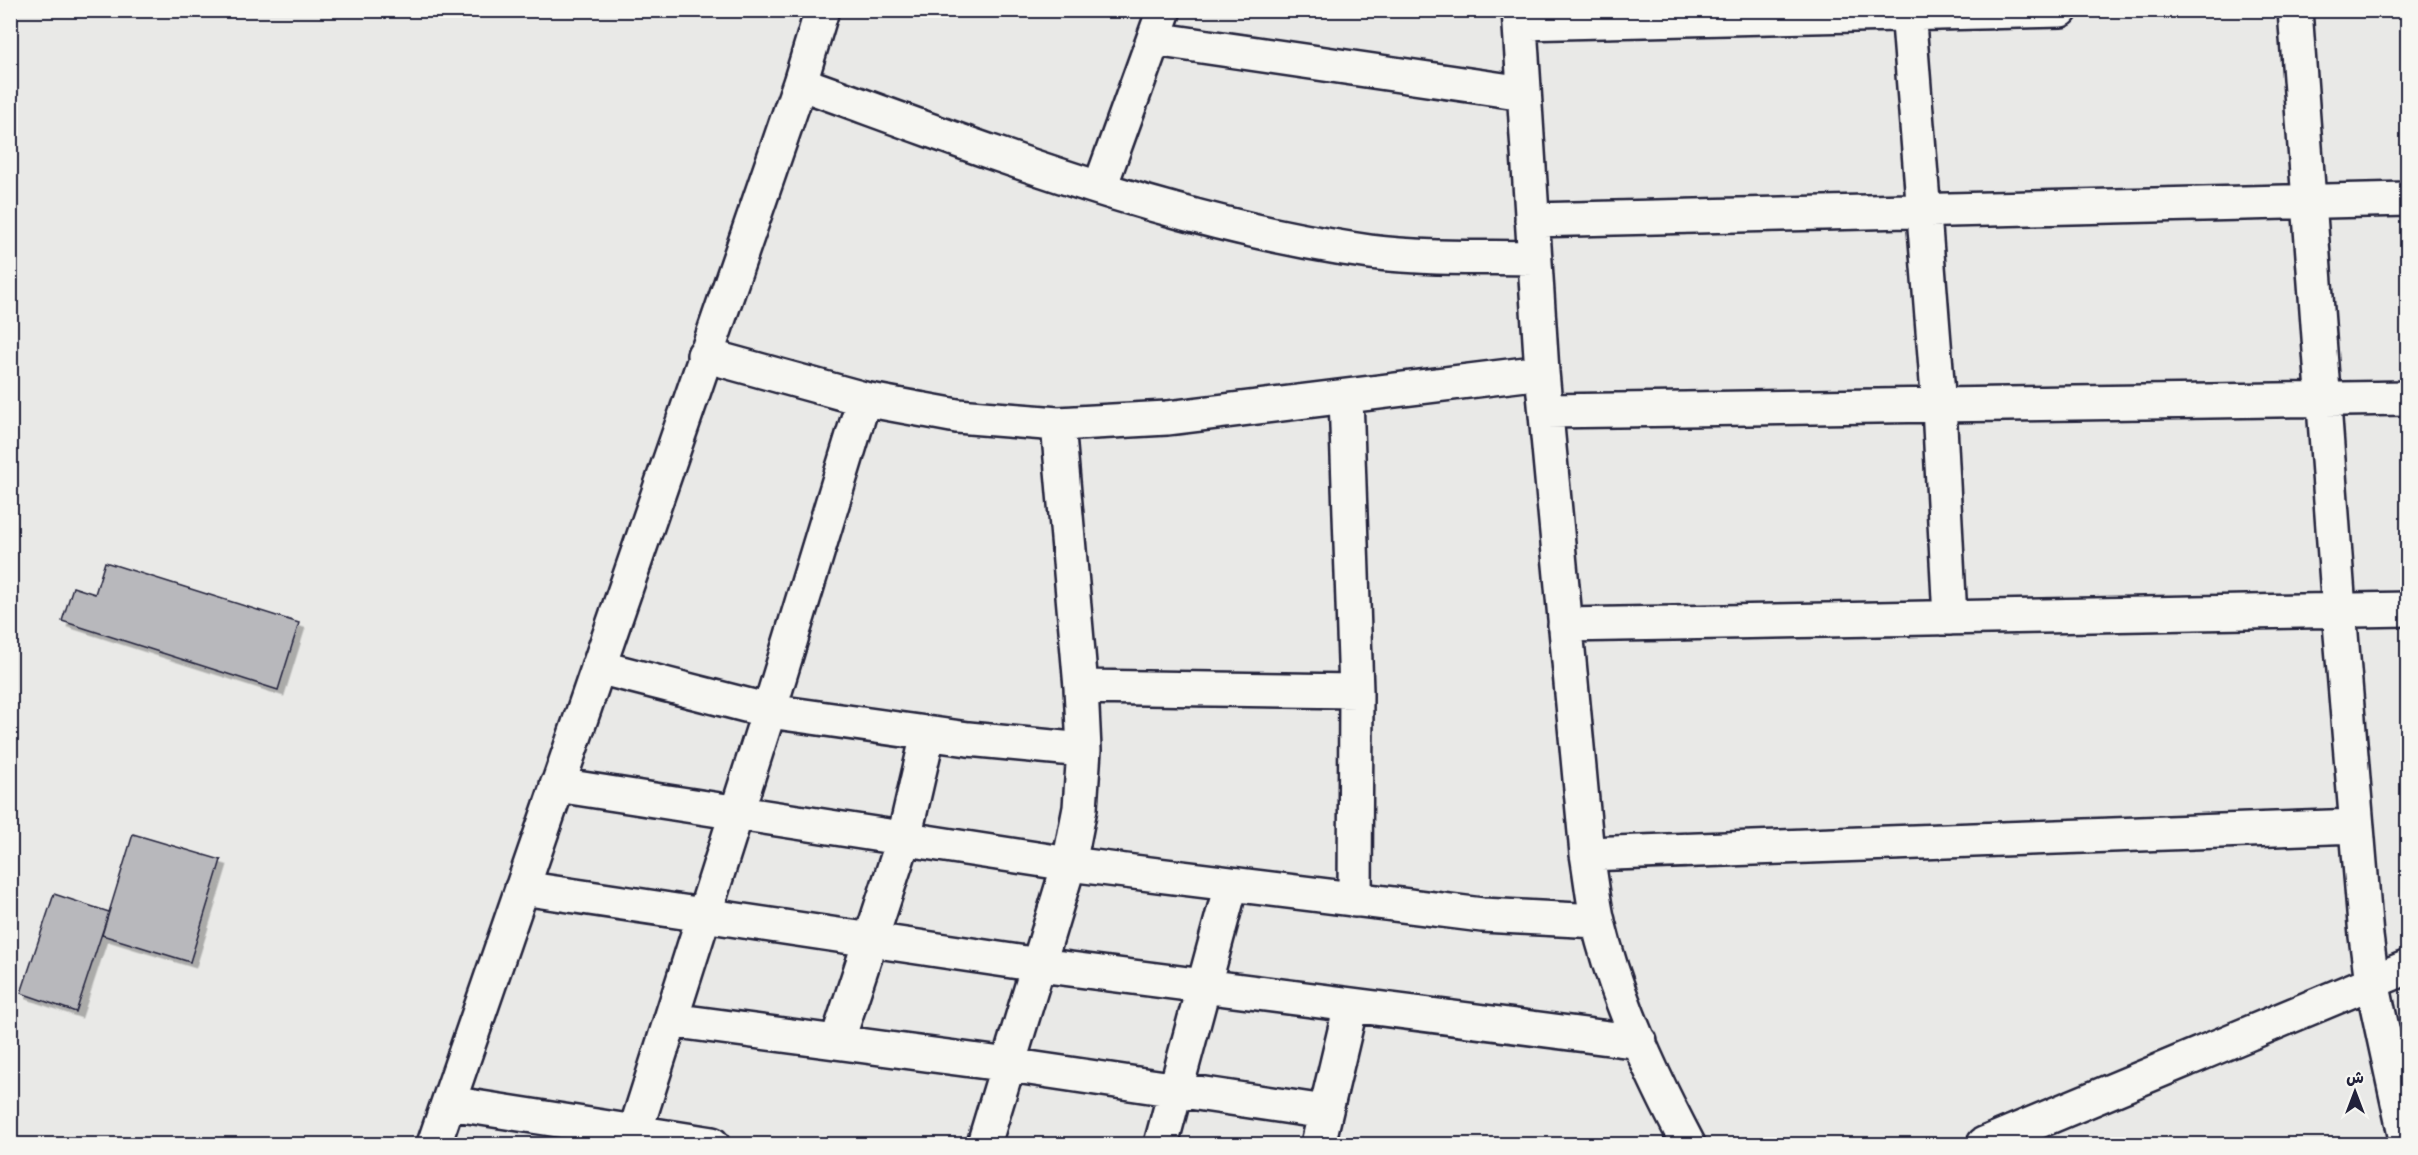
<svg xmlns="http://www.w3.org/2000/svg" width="2418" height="1155" font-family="Itim,'Playpen Sans Arabic',sans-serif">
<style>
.building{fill:#b8b8bc;stroke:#22223b;stroke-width:1.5;filter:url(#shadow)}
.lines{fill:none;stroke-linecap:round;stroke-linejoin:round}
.street-casing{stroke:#22223b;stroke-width:38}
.street{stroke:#f6f6f2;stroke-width:33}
</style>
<defs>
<filter id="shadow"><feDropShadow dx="5.5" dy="5.5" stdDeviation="0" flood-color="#0004"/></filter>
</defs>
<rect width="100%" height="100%" fill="#e9e9e7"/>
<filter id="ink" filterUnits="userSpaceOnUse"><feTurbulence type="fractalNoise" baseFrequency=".0167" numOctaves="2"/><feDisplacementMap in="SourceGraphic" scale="12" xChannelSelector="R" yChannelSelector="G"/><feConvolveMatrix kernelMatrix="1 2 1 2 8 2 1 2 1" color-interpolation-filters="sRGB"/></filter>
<g filter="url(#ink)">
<!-- building -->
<path class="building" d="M 105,562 L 299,623 L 278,690 L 62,621 L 73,587 L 95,594 Z
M 133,834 L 221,860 L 190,962 L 102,935 Z
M 54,894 L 109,912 L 76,1012 L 21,993 Z"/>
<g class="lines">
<defs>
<path id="street" d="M 1519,10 L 1542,372 L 1587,854 C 1591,877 1593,900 1598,922 C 1617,1000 1651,1074 1688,1144
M 1908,10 L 1939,407 L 1950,618
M 2295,10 L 2339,610 L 2366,936 L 2372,982 L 2407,1144
M 1520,23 L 2061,10
M 1154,39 L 1524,93
M 800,83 C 986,150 1174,225 1370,252 C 1424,259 1480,257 1534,258
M 1100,187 L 1164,10
M 1532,220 L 2408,199
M 704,355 L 864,399 L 957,416 L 1058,424 L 1167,418 L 1542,372
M 1346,397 L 1356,691 L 1355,900
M 1547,411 L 2408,398
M 1565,625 L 2408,609
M 598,667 L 769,711 L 968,739 L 1084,750
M 1081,687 L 1356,691
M 557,785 L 1069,864 L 1482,915 L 1598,921
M 1587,854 L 2357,826
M 522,888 L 1039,965 L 1640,1042
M 671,1020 L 1009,1065 L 1325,1112
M 837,1042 L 904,838 L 928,734
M 449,1103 L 712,1144
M 635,1132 L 769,711 L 864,399
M 434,1144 L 800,83 L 822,10
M 984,1144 L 1069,864 L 1080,808 L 1084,750 L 1081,687 L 1058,424
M 1161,1144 L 1231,885
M 1318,1144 L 1351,1005
M 1984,1144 L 2408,967"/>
</defs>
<!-- street casing -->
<use href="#street" class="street-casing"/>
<!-- street -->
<use href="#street" class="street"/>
</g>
</g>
<!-- margin -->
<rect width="2418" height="1155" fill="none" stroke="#f6f6f2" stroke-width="36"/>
<rect x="18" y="18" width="2382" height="1119" fill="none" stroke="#22223b" stroke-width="2" filter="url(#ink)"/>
<!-- north arrow -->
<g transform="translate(2355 1092)" stroke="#f6f6f2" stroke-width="4.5" paint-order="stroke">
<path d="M0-4.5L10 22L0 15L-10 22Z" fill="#22223b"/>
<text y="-9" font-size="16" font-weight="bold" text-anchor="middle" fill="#22223b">ش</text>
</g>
</svg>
